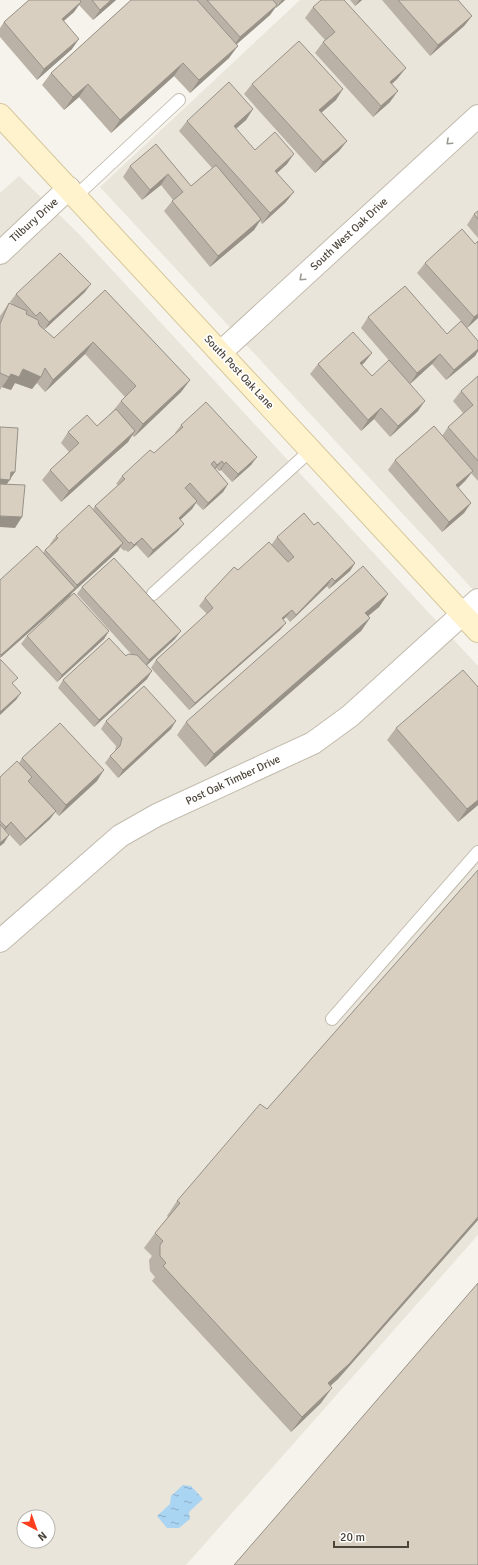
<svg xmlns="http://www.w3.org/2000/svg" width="478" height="1565" font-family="Signika,sans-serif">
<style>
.residential{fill:#eae5da;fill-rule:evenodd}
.water{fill:url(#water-ripples)}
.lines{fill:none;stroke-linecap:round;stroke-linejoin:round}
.service-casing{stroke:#c2bbae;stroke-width:14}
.minor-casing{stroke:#c2bbae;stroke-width:24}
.secondary-casing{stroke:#d6c79b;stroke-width:24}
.service{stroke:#fff;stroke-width:12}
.minor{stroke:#fff;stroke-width:22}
.secondary{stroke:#fff3cd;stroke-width:22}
.wall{fill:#bab2a6}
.shaded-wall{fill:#979187}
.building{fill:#d8cfc1;stroke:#979187}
.oneway{stroke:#9c9892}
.labels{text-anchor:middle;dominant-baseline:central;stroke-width:3.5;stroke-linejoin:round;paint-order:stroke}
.street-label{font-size:11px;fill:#4b4439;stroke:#fff}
</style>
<defs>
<pattern id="water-ripples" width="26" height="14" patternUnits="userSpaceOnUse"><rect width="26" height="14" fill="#a9d4f2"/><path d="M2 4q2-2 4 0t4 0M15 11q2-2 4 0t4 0" fill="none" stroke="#8caec5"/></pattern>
</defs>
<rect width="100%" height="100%" fill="#f6f3ec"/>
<!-- residential -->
<path class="residential" d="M 300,0 L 478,0 L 478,595 L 100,187 Z
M 19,176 L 78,233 L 478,666 L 478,1235 L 186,1565 L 0,1565 L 0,193 ZM 24,1517 L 48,1517 L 48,1541 L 24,1541 Z"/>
<!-- water -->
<path class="water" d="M 183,1485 L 191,1486 L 203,1499 L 189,1512 L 190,1519 L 179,1528 L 167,1528 L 157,1516 L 170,1504 L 171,1496 Z"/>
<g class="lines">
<defs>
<path id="service" d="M 76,196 L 179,100
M 153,594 L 311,450
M 332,1019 L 478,852"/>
<path id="minor" d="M 0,253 L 69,188
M 221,352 L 478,116
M 0,941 L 120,836 L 157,815 L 313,743 L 350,716 L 478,600"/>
<path id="secondary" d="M 0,115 L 478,631"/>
</defs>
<!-- service casing -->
<use href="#service" class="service-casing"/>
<!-- minor casing -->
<use href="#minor" class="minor-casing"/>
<!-- secondary casing -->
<use href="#secondary" class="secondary-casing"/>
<!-- service -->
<use href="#service" class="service"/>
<!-- minor -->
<use href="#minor" class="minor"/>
<!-- secondary -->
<use href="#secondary" class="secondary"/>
</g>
<!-- wall -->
<path class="wall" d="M 29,0 L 116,0 L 93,20 L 79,5 L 74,12 L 64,21 L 72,49 L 37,80 L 0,37 L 0,28 L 4,22 Z
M 131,0 L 285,0 L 276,8 L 276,7 L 270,15 L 237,44 L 229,58 L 190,93 L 174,76 L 111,133 L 79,97 L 64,110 L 42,85 L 51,73 Z
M 350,0 L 362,0 L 355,6 Z
M 382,0 L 458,0 L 472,16 L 464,26 L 430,56 Z
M 313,7 L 398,78 L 392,84 L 390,102 L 373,117 L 315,53 L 323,42 L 325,40 L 305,18 Z
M 252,84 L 336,100 L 321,112 L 347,141 L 339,151 L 315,173 L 244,94 Z
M 253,109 L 246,120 L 236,129 L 255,150 L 287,164 L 277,173 L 286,202 L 262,224 L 260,221 L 254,230 L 210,267 L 164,211 L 173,200 L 161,185 L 142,200 L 123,177 L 130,166 L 156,144 L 191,186 L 212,168 L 179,131 L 187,121 Z
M 478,211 L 478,238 L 467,225 L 474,214 Z
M 478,241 L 478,318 L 467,328 L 478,341 L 478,351 L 475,356 L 446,380 L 432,364 L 410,384 L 418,411 L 390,437 L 374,419 L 361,431 L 310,374 L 318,364 L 372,353 L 364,363 L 362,365 L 372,376 L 399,372 L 361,328 L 368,317 L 447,334 L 461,321 L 417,273 L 425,263 L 475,244 Z
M 105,290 L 190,380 L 181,392 L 134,437 L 132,435 L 128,442 L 61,502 L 42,480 L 50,470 L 69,452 L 61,443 L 68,432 L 97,426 L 113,411 L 121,401 L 125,397 L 85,354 L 45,392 L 37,383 L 32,389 L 15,383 L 11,390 L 2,387 L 0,390 L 0,316 L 9,303 L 13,305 L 10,302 L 16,294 L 85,292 L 44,329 L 54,338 Z
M 478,376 L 478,481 L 471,473 L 465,481 L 458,488 L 471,503 L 464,513 L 442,532 L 388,470 L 395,460 L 442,436 L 448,427 L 463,413 L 453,401 L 461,391 Z
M 181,425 L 257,457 L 251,465 L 232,482 L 221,470 L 219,471 L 216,468 L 215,469 L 228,484 L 223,492 L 203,510 L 196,503 L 192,509 L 180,520 L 178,531 L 148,558 L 136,545 L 128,552 L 125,550 L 124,551 L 120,547 L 118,551 L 72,593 L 70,596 L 0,658 L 0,580 L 43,553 L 45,550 L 51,544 L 50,544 L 56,536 L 93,509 L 95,506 L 118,485 L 116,484 L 122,476 L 154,453 L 176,433 L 175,433 Z
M 314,525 L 355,563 L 350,571 L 329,589 L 327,586 L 290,622 L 286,617 L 283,620 L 286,623 L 280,630 L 189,710 L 151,668 L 156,660 L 207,614 L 199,606 L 205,598 L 238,570 L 272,544 L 277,537 Z
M 82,587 L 175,639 L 146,665 L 147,679 L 94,727 L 58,688 L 63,680 L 126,656 L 131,654 L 77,594 Z
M 388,594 L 379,607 L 368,616 L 370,618 L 361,631 L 205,767 L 177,735 L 186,722 Z
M 109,631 L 104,639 L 57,682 L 21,644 L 27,636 Z
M 478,687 L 478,805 L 458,822 L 387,740 L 396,728 Z
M 106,721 L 171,729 L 118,778 L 105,763 L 110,756 L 115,751 L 116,746 L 101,729 Z
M 22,758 L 97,781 L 59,816 L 55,812 L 50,819 L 20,846 L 5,830 L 4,843 L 0,846 L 0,777 L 19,763 Z
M 478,870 L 478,1220 L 338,1379 L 330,1386 L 321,1403 L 291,1432 L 152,1281 L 155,1277 L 150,1271 L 149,1260 L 152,1256 L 144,1248 L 155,1233 L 168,1217 L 167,1216 L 177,1201 L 267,1109 Z"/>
<!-- shaded-wall -->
<path class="shaded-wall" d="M 111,0 L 116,0 L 93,20 L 100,10 Z
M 282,0 L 285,0 L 276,8 Z
M 359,0 L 362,0 L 355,6 Z
M 81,2 L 74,12 L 54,29 L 62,19 Z
M 277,5 L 270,15 L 232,48 L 240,37 Z
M 472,16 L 464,26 L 430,56 L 438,45 Z
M 79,39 L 72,49 L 37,80 L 44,69 Z
M 238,46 L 229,58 L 190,93 L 199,80 Z
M 183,63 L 174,76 L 111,133 L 120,120 Z
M 406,68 L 398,78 L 382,93 L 390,82 Z
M 88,84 L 79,97 L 64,110 L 73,97 Z
M 343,89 L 336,100 L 312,121 L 319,110 Z
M 398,91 L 390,102 L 373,117 L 381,106 Z
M 253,109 L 246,120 L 226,137 L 234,126 Z
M 347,141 L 339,151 L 315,173 L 323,162 Z
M 294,154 L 287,164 L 268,181 L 275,171 Z
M 168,174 L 161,185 L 142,200 L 150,190 Z
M 294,192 L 286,202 L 262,224 L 270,213 Z
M 261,219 L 254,230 L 210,267 L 218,256 Z
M 91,284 L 85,292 L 44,330 L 49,322 Z
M 478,314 L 478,318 L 467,328 L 474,317 Z
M 93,342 L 85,354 L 45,392 L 53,380 Z
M 478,349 L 478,351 L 475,356 L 446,380 L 454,370 Z
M 372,353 L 364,363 L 352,374 L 360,363 Z
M 440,354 L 432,364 L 410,384 L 417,373 Z
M 23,369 L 41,377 L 32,389 L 15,383 L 11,390 L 2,387 L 9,377 L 11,374 Z
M 190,380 L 181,392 L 134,437 L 143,424 Z
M 425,401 L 418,411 L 390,437 L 398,426 Z
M 381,408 L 374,419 L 361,431 L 368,420 Z
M 135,431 L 128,442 L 61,502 L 69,491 Z
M 257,457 L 251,465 L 232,482 L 238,474 Z
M 222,461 L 216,468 L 212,472 L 217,465 Z
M 226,462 L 221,470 L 219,471 L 224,464 Z
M 473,471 L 465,481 L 449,496 L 456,485 Z
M 11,472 L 15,472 L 5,487 L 0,487 L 0,479 Z
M 228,484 L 223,492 L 203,510 L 208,503 Z
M 197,501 L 192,509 L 174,526 L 179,518 Z
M 471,503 L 464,513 L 442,532 L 449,522 Z
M 0,516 L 22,517 L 15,528 L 0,527 Z
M 184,524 L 178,531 L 148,558 L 153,550 Z
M 142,538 L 136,545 L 128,552 L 134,545 Z
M 123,543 L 118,551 L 72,593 L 77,585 Z
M 355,563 L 350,571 L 329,589 L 335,581 Z
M 332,578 L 327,586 L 290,622 L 296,615 Z
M 75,588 L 70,596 L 0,658 L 1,655 Z
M 388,594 L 379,607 L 356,626 L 365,613 Z
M 292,610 L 286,617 L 276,626 L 282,618 Z
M 370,618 L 361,631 L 205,767 L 214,754 Z
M 286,623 L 280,630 L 189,710 L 195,703 Z
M 109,631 L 104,639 L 57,682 L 62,675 Z
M 181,631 L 175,639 L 144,668 L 149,660 Z
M 152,671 L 147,679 L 94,727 L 99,720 Z
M 21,693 L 16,700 L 0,715 L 0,712 Z
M 176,721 L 171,729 L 118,778 L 123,770 Z
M 104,770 L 97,781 L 59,816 L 66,805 Z
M 478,800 L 478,805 L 458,822 L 467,809 Z
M 56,811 L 50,819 L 20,846 L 26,839 Z
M 11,822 L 5,830 L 0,834 L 6,827 Z
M 9,835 L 4,843 L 0,846 L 0,843 Z
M 478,1217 L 478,1220 L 338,1379 L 317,1398 L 328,1383 Z
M 332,1388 L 321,1403 L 291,1432 L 302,1417 Z"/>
<!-- building -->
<path class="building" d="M 29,0 L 80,0 L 81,2 L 62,19 L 79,39 L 44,69 L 4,22 Z
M 92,0 L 111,0 L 100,10 Z
M 131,0 L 197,0 L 238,46 L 199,80 L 183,63 L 120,120 L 88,84 L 73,97 L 51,73 Z
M 207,0 L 273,0 L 277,5 L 240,37 Z
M 321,0 L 344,0 L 406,68 L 390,82 L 398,91 L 381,106 L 323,42 L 335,32 L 313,7 Z
M 398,0 L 458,0 L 472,16 L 438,45 Z
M 299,41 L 343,89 L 319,110 L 347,141 L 323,162 L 252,84 Z
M 229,82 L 253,109 L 234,126 L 255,150 L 275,132 L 294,154 L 275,171 L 294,192 L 270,213 L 187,121 Z
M 156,144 L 191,186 L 216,165 L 261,219 L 218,256 L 172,201 L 183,192 L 168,174 L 150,190 L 130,166 Z
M 478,211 L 478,219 L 474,214 Z
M 462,229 L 475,244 L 478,241 L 478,314 L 474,317 L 425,263 Z
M 60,253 L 91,284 L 49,322 L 40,312 L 36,316 L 16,294 Z
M 405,286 L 447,334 L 461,321 L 478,341 L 478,349 L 454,370 L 440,354 L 417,373 L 368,317 Z
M 105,290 L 190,380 L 143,424 L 121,401 L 136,386 L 93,342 L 53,380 L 45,368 L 41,377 L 23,369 L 19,377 L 11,374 L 9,377 L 0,373 L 0,324 L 9,303 L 27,311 L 26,314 L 38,320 L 39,325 L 54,338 Z
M 353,332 L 372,353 L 360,363 L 372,376 L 389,360 L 425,401 L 398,426 L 381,408 L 368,420 L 318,364 Z
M 478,376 L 478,461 L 448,427 L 473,405 L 461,391 Z
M 206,402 L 257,457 L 238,474 L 226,462 L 224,464 L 222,461 L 217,465 L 214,461 L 211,464 L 228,484 L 208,503 L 190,483 L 185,488 L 197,501 L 179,518 L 184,524 L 153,550 L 142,538 L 134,545 L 131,542 L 129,543 L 95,506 L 125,479 L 122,476 L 150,450 L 154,453 L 183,427 L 181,425 Z
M 116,409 L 135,431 L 69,491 L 50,470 L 79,443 L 68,432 L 87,415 L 97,426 Z
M 434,426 L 473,471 L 456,485 L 471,503 L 449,522 L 395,460 Z
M 0,427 L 18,428 L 15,472 L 11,472 L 10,480 L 0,479 Z
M 0,484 L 25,485 L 22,517 L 0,516 Z
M 89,505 L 123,543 L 77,585 L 45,550 L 58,538 L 56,536 Z
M 304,513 L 314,525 L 318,522 L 355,563 L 335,581 L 332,578 L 296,615 L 292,610 L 282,618 L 286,623 L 195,703 L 156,660 L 213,608 L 205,598 L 234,567 L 238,570 L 269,542 L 288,562 L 294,557 L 277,537 Z
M 37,546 L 75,588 L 1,655 L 0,654 L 0,580 Z
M 114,558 L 181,631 L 149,660 L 82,587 Z
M 363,566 L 388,594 L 365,613 L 370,618 L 214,754 L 186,722 Z
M 74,593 L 109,631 L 62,675 L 27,636 Z
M 109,638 L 126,656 L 128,654 L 137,655 L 152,671 L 99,720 L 63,680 Z
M 0,659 L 18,678 L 12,683 L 21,693 L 0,712 Z
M 463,670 L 478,687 L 478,800 L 467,809 L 396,728 Z
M 144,686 L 176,721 L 123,770 L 110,756 L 120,746 L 122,738 L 106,721 Z
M 60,723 L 104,770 L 66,805 L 22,758 Z
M 17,761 L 32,777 L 28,781 L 56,811 L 26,839 L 11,822 L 6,827 L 0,821 L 0,777 Z
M 0,824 L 9,835 L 0,843 Z
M 478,870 L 478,1217 L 349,1364 L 328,1383 L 332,1388 L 302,1417 L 163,1266 L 166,1263 L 160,1256 L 160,1245 L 163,1241 L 155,1233 L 180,1203 L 177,1201 L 260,1104 L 267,1109 Z
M 478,1283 L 478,1565 L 234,1565 L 313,1474 Z"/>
<!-- one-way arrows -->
<defs><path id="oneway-chevron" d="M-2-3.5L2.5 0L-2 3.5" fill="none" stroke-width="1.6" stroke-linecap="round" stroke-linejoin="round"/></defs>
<g class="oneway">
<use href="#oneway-chevron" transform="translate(449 142) rotate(137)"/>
<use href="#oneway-chevron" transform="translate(302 278) rotate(137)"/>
</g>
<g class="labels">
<!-- street labels -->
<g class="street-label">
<text transform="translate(34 220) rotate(-42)">Tilbury Drive</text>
<text transform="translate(349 234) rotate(-43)">South West Oak Drive</text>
<text transform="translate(239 372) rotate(47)">South Post Oak Lane</text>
<text transform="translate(233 780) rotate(-25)">Post Oak Timber Drive</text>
</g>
</g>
<!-- north arrow -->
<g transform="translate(36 1529) rotate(139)"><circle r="19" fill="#ffffff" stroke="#b7b4b0"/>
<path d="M0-3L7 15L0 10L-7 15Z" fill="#fc3f1d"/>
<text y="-6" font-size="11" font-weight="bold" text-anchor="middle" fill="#4b4439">N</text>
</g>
<!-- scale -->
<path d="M334 1541v6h74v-6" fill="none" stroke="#4b4439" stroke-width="2"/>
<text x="340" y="1541" font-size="12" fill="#4b4439" stroke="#ffffff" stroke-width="3" paint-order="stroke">20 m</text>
</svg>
